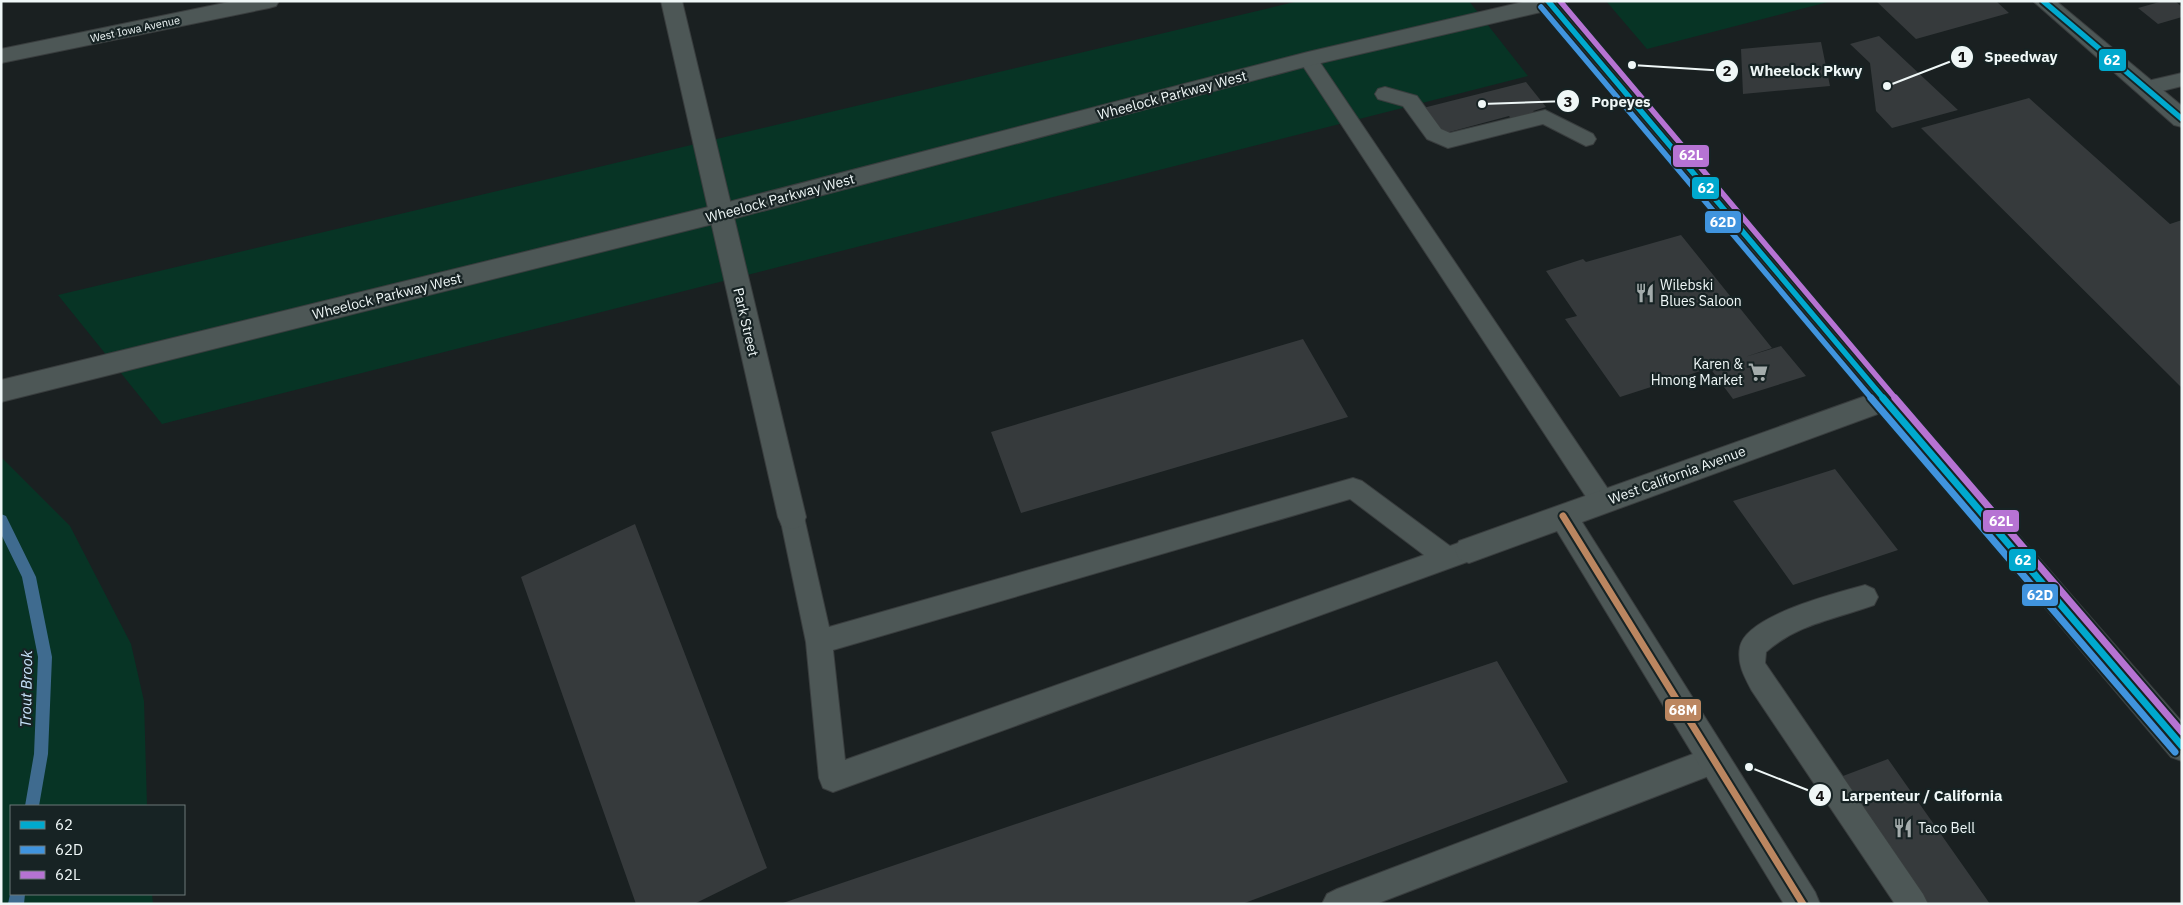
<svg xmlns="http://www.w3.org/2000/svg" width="2183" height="905" font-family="'IBM Plex Sans',sans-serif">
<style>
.green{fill:#073425}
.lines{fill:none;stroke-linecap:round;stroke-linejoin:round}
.stream{fill:#3f6b8f;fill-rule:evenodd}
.building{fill:#363a3c}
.service-casing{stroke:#393d3e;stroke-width:2}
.minor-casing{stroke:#393d3e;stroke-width:2}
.tertiary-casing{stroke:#393d3e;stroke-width:2}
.secondary-casing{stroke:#393d3e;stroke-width:2}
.service{fill:#4d5756;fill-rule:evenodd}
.minor{fill:#4d5756;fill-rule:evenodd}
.tertiary{fill:#4d5756;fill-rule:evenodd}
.secondary{fill:#4e5958;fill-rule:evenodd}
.bus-1-far1-casing{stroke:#172324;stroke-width:9}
.bus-1-casing{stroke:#172324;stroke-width:11}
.bus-2-far1-casing{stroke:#172324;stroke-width:9}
.bus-2-casing{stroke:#172324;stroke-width:11}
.bus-3-far1-casing{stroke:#172324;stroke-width:9}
.bus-3-casing{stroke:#172324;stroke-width:11}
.bus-4-casing{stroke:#172324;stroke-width:11}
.bus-1-far1{stroke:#00a9ce;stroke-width:5.5}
.bus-1{stroke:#00a9ce;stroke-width:7}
.bus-2-far1{stroke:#4094de;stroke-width:5.5}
.bus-2{stroke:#4094de;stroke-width:7}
.bus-3-far1{stroke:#b673d3;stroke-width:5.5}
.bus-3{stroke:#b673d3;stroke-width:7}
.bus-4{stroke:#bb8660;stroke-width:7}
.labels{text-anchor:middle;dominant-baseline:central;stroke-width:4.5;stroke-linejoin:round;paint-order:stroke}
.far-street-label{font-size:11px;fill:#eff7f7;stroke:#172324}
.street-label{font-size:14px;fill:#eff7f7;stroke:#172324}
.poi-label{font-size:14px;fill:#eff7f7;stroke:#172324;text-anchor:start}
.water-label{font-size:15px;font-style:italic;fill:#cae5fd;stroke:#172324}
.leader{fill:none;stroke:#eff7f7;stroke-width:2}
.callout-dot{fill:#eff7f7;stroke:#172324;stroke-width:2}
.mark-label{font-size:15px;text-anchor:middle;font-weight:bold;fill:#111}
.callout-label{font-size:15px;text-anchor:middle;font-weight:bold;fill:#eff7f7;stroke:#172324;stroke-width:4.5;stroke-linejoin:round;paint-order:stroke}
.line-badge{stroke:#172324;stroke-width:2}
.badge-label{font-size:14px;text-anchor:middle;font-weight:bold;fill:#fff}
</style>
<rect width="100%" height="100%" fill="#1a2021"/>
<!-- green -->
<path class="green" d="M 1299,1 L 1469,1 L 1528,76 L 162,424 L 58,295 Z
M 1606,1 L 1832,1 L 1647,49 Z
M 1,457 L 70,526 L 131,644 L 144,701 L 147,806 L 11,806 L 11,894 L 152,894 L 153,904 L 1,904 Z"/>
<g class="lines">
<!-- stream -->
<path class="stream" d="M 1,514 L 6,516 L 36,577 L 52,657 L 48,754 L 39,806 L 25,806 L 34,754 L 38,657 L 22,577 L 1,534 Z
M 11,889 L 11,894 L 25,894 L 24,904 L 8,904 Z"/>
</g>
<!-- building -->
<path class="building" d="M 1876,1 L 1996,1 L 2009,13 L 1916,39 Z
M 2163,1 L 2175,1 L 2182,7 L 2182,17 L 2158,24 L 2138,8 Z
M 1879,36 L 1958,110 L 1892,128 L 1876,111 L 1870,63 L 1850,44 Z
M 1821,42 L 1830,86 L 1743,94 L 1741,49 Z
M 1526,82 L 1546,107 L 1533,111 L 1537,115 L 1513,121 L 1509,116 L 1442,134 L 1423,108 Z
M 2029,98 L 2170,224 L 2182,220 L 2182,388 L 1921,128 Z
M 1681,235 L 1772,348 L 1745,357 L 1781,346 L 1806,376 L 1733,399 L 1710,368 L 1620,397 L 1565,319 L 1577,316 L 1546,271 L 1583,259 L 1586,262 Z
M 1303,339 L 1348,417 L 1021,513 L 991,432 Z
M 1835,469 L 1898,550 L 1793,585 L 1733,501 Z
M 635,524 L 767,868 L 694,904 L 636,904 L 521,577 Z
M 1497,661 L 1568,782 L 1242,904 L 780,904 Z
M 1888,759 L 1990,904 L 1920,904 L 1835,779 Z"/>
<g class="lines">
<defs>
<path id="service" d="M 1308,53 L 1315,55 L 1612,495 L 1615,502 L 1612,509 L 1603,513 L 1594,509 L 1301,63 L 1299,59 L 1301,55 Z
M 2182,73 L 2182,86 L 2146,95 L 2139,93 L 2136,88 L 2139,83 Z
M 1385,87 L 1417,96 L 1441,129 L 1450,133 L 1545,110 L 1593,134 L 1596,139 L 1593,144 L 1586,146 L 1543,124 L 1448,148 L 1427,139 L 1403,106 L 1378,99 L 1375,94 L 1378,89 Z
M 1353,478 L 1362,481 L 1450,546 L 1469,539 L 1478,542 L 1481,550 L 1478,558 L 833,792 L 823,788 L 819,778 L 806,642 L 780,517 L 783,509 L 792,506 L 801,509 L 804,517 L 829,627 ZM 1350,499 L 1424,555 L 845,760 L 833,650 Z
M 1865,585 L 1874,589 L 1878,597 L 1874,605 C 1836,619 1797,624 1766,652 L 1765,663 L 1923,894 L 1928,904 L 1895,904 L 1752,691 C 1744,676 1737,664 1740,647 C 1746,615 1837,593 1865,585 Z
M 1714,746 L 1724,750 L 1728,760 L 1724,770 L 1714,774 L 1376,904 L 1322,904 L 1327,894 L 1337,889 Z"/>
<path id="minor" d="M 234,1 L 279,1 L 276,6 L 269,8 L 1,63 L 1,49 Z
M 661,1 L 682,1 L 806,517 L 802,526 L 792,529 L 782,526 L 778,517 Z
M 2033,1 L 2056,1 L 2182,106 L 2182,127 L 2174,125 Z
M 1885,389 L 1894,392 L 1898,400 L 1894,408 L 1582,522 L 1815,892 L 1820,904 L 1784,904 L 1557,531 L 1469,563 L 1459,559 L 1455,550 L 1459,541 Z"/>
<path id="tertiary" d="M 1527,1 L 1568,1 L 1565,6 L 1558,8 L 1308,66 L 721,222 L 1,402 L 1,380 L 721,204 L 1308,52 Z"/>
<path id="secondary" d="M 1538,1 L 1560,1 L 1894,392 L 2182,722 L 2182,761 L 2171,757 L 1876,408 Z"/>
</defs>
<!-- service casing -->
<use href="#service" class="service-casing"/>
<!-- minor casing -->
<use href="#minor" class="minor-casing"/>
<!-- tertiary casing -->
<use href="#tertiary" class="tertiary-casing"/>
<!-- secondary casing -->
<use href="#secondary" class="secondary-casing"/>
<!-- service -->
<use href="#service" class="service"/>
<!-- minor -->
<use href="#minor" class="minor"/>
<!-- tertiary -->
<use href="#tertiary" class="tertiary"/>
<!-- secondary -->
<use href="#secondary" class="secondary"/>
<defs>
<path id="bus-1-far1" d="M 1548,1 L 1884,399
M 2043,1 L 2182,119"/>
<path id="bus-1" d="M 1883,398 L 2182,746"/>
<path id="bus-2-far1" d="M 1541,7 L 1872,399"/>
<path id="bus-2" d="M 1871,398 L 2175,752"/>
<path id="bus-3-far1" d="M 1560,1 L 1896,399"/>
<path id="bus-3" d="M 1895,398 L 2182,732"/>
<path id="bus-4" d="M 1563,516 L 1803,904"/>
</defs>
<!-- bus-1-far1 casing -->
<use href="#bus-1-far1" class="bus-1-far1-casing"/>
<!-- bus-1 casing -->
<use href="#bus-1" class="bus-1-casing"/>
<!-- bus-2-far1 casing -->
<use href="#bus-2-far1" class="bus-2-far1-casing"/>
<!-- bus-2 casing -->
<use href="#bus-2" class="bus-2-casing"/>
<!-- bus-3-far1 casing -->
<use href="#bus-3-far1" class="bus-3-far1-casing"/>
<!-- bus-3 casing -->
<use href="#bus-3" class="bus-3-casing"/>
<!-- bus-4 casing -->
<use href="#bus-4" class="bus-4-casing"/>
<!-- bus-1-far1 -->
<use href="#bus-1-far1" class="bus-1-far1"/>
<!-- bus-1 -->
<use href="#bus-1" class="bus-1"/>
<!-- bus-2-far1 -->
<use href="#bus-2-far1" class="bus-2-far1"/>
<!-- bus-2 -->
<use href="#bus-2" class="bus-2"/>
<!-- bus-3-far1 -->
<use href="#bus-3-far1" class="bus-3-far1"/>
<!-- bus-3 -->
<use href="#bus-3" class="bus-3"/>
<!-- bus-4 -->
<use href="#bus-4" class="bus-4"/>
</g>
<!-- icons -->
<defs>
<symbol id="restaurant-bare" viewBox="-9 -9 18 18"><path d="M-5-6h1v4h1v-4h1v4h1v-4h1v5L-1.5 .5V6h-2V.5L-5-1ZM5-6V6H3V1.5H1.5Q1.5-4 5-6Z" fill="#a4acac" stroke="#172324" stroke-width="2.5" paint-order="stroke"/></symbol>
<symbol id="supermarket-bare" viewBox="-9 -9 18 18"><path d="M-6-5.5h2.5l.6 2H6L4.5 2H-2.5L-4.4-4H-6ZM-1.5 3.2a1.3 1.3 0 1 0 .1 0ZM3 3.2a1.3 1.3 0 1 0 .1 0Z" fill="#a4acac" stroke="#172324" stroke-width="2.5" paint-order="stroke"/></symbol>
</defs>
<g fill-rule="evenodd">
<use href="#restaurant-bare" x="1631" y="279" width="28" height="28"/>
<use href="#supermarket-bare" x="1744" y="358" width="28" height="28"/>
<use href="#restaurant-bare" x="1889" y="814" width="28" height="28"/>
</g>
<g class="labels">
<!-- far-street labels -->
<g class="far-street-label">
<text transform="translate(135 29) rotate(-12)">West Iowa Avenue</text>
</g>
<!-- street labels -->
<g class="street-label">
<text transform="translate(1172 95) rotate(-15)">Wheelock Parkway West</text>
<text transform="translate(780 198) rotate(-15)">Wheelock Parkway West</text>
<text transform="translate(387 296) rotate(-14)">Wheelock Parkway West</text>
<text transform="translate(746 322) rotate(77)">Park Street</text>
<text transform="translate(1677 475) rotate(-20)">West California Avenue</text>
</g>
<!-- poi labels -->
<g class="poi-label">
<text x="1660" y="285">Wilebski<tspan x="1660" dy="16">Blues Saloon</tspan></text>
<text x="1743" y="364" text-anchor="end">Karen &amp;<tspan x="1743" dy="16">Hmong Market</tspan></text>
<text x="1918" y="828">Taco Bell</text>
</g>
<!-- water labels -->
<g class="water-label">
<text transform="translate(26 689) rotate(-89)">Trout Brook</text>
</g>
</g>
<!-- callouts -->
<path class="leader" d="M1887 86L1962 57M1632 65L1727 71M1482 104L1568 101M1749 767L1820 795"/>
<g class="callout-dot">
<circle cx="1887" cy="86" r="5"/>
<circle cx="1632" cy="65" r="5"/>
<circle cx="1482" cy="104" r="5"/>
<circle cx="1749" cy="767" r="5"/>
<circle cx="1962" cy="57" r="12"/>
<circle cx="1727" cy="71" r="12"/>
<circle cx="1568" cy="101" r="12"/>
<circle cx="1820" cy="795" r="12"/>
</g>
<g class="mark-label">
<text x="1962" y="62">1</text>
<text x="1727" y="76">2</text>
<text x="1568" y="107">3</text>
<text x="1820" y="801">4</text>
</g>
<g class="callout-label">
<text x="2021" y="62">Speedway</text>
<text x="1806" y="76">Wheelock Pkwy</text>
<text x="1621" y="107">Popeyes</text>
<text x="1922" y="801">Larpenteur / California</text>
</g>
<g class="line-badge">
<rect x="2098" y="48" width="29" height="24" rx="5" fill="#00a9ce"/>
<rect x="1672" y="144" width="38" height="24" rx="5" fill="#b673d3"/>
<rect x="1691" y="176" width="29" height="24" rx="5" fill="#00a9ce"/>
<rect x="1704" y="210" width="38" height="24" rx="5" fill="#4094de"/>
<rect x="1982" y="509" width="38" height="24" rx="5" fill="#b673d3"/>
<rect x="2008" y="548" width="29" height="24" rx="5" fill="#00a9ce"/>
<rect x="2021" y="583" width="38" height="24" rx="5" fill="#4094de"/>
<rect x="1664" y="698" width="38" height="24" rx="5" fill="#bb8660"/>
</g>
<g class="badge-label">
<text x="2112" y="65">62</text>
<text x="1691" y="160">62L</text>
<text x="1706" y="193">62</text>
<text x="1723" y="227">62D</text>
<text x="2001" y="526">62L</text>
<text x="2023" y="565">62</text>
<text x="2040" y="600">62D</text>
<text x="1683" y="715">68M</text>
</g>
<!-- border -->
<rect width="2183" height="905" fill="none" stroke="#eff7f7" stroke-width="5"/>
<!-- legend -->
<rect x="10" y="805" width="175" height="90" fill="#172324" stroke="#6d7878"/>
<rect x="20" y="821" width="25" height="8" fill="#00a9ce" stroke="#6d7878"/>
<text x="55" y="830" font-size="15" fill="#eff7f7">62</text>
<rect x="20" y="846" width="25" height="8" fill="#4094de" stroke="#6d7878"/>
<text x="55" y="855" font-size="15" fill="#eff7f7">62D</text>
<rect x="20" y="871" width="25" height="8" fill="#b673d3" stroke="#6d7878"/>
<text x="55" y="880" font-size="15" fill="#eff7f7">62L</text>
</svg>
